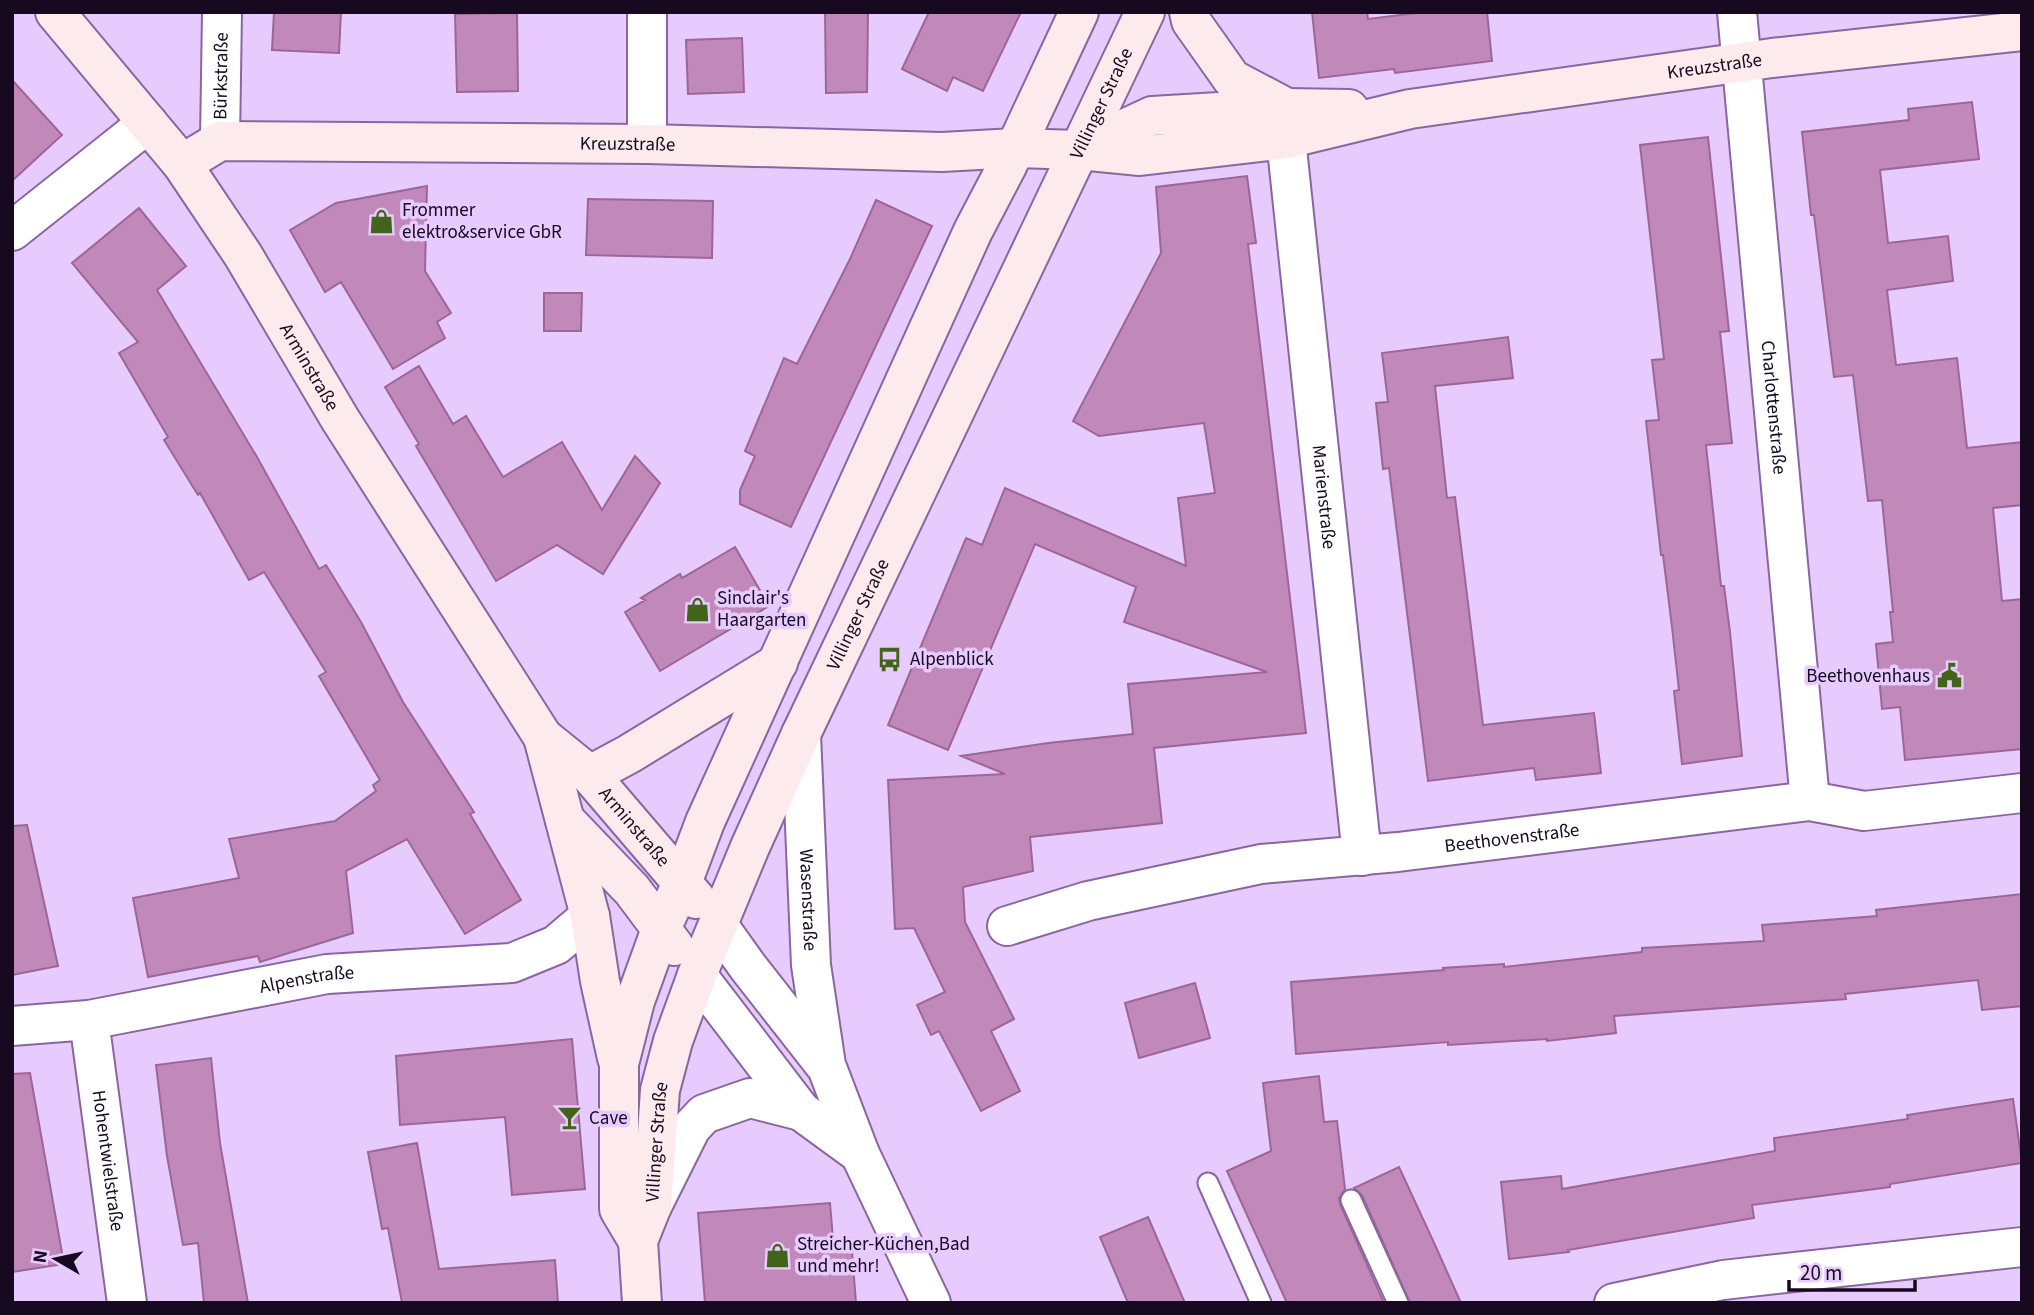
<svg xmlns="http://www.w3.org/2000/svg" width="2034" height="1315" font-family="'Source Sans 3',sans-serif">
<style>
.building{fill:#c189ba;stroke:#9c6696;stroke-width:2}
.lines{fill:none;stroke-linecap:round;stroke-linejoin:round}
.lane-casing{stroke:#8966a0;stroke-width:23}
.street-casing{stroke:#8966a0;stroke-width:42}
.secondary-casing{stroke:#8966a0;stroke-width:42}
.lane{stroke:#fff;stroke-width:19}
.street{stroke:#fff;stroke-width:38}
.secondary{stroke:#fceaec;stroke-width:38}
.labels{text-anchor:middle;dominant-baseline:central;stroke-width:7;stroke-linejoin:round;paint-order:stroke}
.street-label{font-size:19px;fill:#170920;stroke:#e8cbfe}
.poi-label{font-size:19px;fill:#170920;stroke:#e8cbfe;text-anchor:start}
</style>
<rect width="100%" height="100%" fill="#e8cbfe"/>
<!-- building -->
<path class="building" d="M 274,12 L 341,12 L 339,53 L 272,50 Z
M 825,12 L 868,12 L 867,92 L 826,93 Z
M 929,12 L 1021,12 L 983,91 L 953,77 L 947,91 L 902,69 Z
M 1312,12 L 1367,12 L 1368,19 L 1425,12 L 1487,12 L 1492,61 L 1395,73 L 1394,69 L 1319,78 Z
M 517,13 L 518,91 L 457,92 L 455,14 Z
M 742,38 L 744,92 L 688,94 L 686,40 Z
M 12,80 L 62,135 L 12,181 Z
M 1972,102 L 1979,159 L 1880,170 L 1888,243 L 1948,236 L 1953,281 L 1887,290 L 1896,365 L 1957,358 L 1967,448 L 2022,442 L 2022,505 L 1993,508 L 2002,601 L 2022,599 L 2022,749 L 1905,760 L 1900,707 L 1882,709 L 1876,644 L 1893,642 L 1890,612 L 1893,612 L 1882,500 L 1868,501 L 1853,375 L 1834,377 L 1814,215 L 1811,215 L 1802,132 L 1909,120 L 1908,109 Z
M 1708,137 L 1729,331 L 1720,332 L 1732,443 L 1706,445 L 1721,586 L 1724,586 L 1730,632 L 1742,756 L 1682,764 L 1674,691 L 1679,690 L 1672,627 L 1663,555 L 1661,555 L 1646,421 L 1659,420 L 1652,360 L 1664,359 L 1640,145 Z
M 1247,176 L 1256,243 L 1248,244 L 1306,733 L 1154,748 L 1162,823 L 1030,837 L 1033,871 L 963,887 L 965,922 L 1014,1019 L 991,1031 L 1020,1091 L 981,1111 L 939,1031 L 931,1035 L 917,1005 L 945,992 L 914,928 L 895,929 L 888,780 L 1005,774 L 961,756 L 1048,743 L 1133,734 L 1128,684 L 1267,672 L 1124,622 L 1136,587 L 1035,544 L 948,750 L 888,725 L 966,538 L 982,545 L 1005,488 L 1186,566 L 1178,498 L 1215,493 L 1204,423 L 1099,436 L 1073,421 L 1161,253 L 1156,187 Z
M 427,186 L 425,271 L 451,313 L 437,322 L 445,338 L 393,369 L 341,282 L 325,292 L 290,230 L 336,203 Z
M 588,199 L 713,201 L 712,258 L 586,255 Z
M 876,200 L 932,226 L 791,527 L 740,504 L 740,490 L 755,456 L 745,451 L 784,358 L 797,364 L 850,259 Z
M 139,208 L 186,266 L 157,290 L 257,457 L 319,569 L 326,565 L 361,622 L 403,702 L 474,812 L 470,814 L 521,900 L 465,934 L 407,839 L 346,871 L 353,933 L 260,962 L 258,956 L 148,977 L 133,898 L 239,878 L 229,839 L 335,821 L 376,791 L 373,785 L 380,780 L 319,676 L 326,672 L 264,572 L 249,580 L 200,493 L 198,495 L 164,440 L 168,437 L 119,353 L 138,342 L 72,263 Z
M 544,293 L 582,293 L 581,331 L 544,331 Z
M 1508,337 L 1513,378 L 1435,386 L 1447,498 L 1455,497 L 1483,725 L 1594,713 L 1601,773 L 1536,780 L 1534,768 L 1428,781 L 1389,468 L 1383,469 L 1376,403 L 1388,402 L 1382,353 Z
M 419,366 L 453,424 L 466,416 L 503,477 L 562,442 L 602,510 L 635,456 L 660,483 L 603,574 L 557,545 L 496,581 L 416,446 L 419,444 L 385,387 Z
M 735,547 L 769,606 L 660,671 L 625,612 L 645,600 L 641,598 L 680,574 L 682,578 Z
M 27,825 L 58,966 L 12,975 L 12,826 Z
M 2022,894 L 2022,1006 L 1982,1010 L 1978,980 L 1845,994 L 1846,999 L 1614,1016 L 1616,1033 L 1547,1041 L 1547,1039 L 1448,1045 L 1448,1042 L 1296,1054 L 1291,982 L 1444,970 L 1443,968 L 1504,964 L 1504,967 L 1642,952 L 1642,948 L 1764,941 L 1762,925 L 1877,916 L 1876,910 Z
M 1195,983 L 1210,1038 L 1139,1058 L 1125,1003 Z
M 572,1039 L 585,1189 L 512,1195 L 505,1117 L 400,1125 L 396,1056 Z
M 211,1058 L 220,1143 L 248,1303 L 204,1303 L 198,1243 L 183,1245 L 167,1156 L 156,1065 Z
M 30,1073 L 64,1264 L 12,1272 L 12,1074 Z
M 1319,1076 L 1324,1122 L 1337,1121 L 1345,1189 L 1339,1198 L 1340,1204 L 1384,1303 L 1287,1303 L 1227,1171 L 1271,1151 L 1263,1083 Z
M 2013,1099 L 2022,1163 L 1890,1184 L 1890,1187 L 1752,1205 L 1754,1218 L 1568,1250 L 1569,1252 L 1509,1259 L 1501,1182 L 1561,1176 L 1562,1189 L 1775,1151 L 1774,1138 L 1908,1119 L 1907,1115 Z
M 417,1143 L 439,1269 L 555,1260 L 558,1303 L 402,1303 L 388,1228 L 382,1229 L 368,1152 Z
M 1399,1167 L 1435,1245 L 1461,1303 L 1410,1303 L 1362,1195 L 1354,1188 Z
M 830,1203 L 833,1239 L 851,1238 L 856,1303 L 705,1303 L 698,1213 Z
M 1148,1217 L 1185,1303 L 1128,1303 L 1100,1237 Z"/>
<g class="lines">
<defs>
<path id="lane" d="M 1208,1183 L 1261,1303
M 1351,1200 L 1398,1303"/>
<g id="street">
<path id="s1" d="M 1737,12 L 1810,801"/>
<path id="s2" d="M 1286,139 L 1362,856"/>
<path id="s3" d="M 220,141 L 222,12"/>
<path d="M 647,144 L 647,12"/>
<path d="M 12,231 L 148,123"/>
<path id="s4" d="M 801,734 L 811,965 L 826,1065 L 860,1154 L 931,1303"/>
<path d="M 718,925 L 748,967 L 824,1064"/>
<path id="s5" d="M 1007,926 L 1088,901 L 1261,864 L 1398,852 L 1810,801 L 1864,811 L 2022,793"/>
<path d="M 697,975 L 801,1111 L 860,1154"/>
<path id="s6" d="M 89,1020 L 127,1303"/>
<path id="s7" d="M 12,1026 L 89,1020 L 327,974 L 512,963 L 556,945 L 590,916"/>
<path d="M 652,1206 L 691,1128 L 704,1114 L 750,1098 L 801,1111"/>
<path d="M 1614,1303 L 1723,1280 L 2022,1247"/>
</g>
<g id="secondary">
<path id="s8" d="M 55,12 L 182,164 L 243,255 L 340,419 L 543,737 L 590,775 L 696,899"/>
<path d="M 1189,12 L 1191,21 L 1232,79 L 1285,107"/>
<path d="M 1081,149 L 1152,116 L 1287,108 L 1349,109"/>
<path id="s9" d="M 182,164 L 220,141 L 647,144 L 942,152 L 1015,148 L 1079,150 L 1140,156 L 1286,139 L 1410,109 L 1772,58 L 2022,31"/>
<path d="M 543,737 L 590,916 L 600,981 L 617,1058"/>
<path d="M 590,775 L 629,754 L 778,663"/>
<path d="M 565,820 L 632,890 L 674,946"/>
<path d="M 638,1241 L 619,1209 L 619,1064 L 635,1001 L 661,929 L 682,883 L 705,822 L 973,231 L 1007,166 L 1079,12"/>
<path id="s10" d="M 642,1303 L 638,1241 L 652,1206 L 660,1090 L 673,1041 L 697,975 L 750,847 L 801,734 L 1145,12"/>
</g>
</defs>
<!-- lane casing -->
<use href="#lane" class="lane-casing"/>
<!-- street casing -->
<use href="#street" class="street-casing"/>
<!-- secondary casing -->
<use href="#secondary" class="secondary-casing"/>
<!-- lane -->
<use href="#lane" class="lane"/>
<!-- street -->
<use href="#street" class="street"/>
<!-- secondary -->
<use href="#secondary" class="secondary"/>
</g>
<!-- icons -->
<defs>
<symbol id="shop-bare" viewBox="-9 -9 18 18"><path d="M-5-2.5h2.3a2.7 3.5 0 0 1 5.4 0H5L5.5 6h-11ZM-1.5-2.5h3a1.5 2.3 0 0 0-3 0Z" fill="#42641a" stroke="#e8cbfe" stroke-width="2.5" paint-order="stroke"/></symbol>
<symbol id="bus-bare" viewBox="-9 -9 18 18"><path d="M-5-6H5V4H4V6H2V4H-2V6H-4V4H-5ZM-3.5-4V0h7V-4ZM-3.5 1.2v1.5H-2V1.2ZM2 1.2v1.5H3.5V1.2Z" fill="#42641a" stroke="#e8cbfe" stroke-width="2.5" paint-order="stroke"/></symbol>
<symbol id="civic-bare" viewBox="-9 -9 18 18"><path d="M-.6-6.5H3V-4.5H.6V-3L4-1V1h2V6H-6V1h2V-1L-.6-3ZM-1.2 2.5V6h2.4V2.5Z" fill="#42641a" stroke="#e8cbfe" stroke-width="2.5" paint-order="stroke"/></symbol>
<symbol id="bar-bare" viewBox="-9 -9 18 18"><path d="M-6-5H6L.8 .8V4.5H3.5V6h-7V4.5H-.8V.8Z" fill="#42641a" stroke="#e8cbfe" stroke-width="2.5" paint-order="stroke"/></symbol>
</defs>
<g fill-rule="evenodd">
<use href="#shop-bare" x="364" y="204" width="35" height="35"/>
<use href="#shop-bare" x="680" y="592" width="35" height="35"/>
<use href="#bus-bare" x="872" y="642" width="35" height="35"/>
<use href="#civic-bare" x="1932" y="658" width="35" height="35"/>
<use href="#bar-bare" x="552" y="1100" width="35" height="35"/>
<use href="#shop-bare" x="760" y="1238" width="35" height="35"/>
</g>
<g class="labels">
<!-- street labels -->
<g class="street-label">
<text stroke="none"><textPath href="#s9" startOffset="1547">Kreuzstraße</textPath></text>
<text stroke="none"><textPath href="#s3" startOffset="65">Bürkstraße</textPath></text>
<text stroke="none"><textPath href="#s10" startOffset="1298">Villinger Straße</textPath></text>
<text stroke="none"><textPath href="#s9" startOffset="452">Kreuzstraße</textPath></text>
<text stroke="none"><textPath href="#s8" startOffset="438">Arminstraße</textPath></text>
<text stroke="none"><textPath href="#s1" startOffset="397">Charlottenstraße</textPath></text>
<text stroke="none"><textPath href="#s2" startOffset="360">Marienstraße</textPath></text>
<text stroke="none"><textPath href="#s10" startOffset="732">Villinger Straße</textPath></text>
<text stroke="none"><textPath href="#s8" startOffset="1004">Arminstraße</textPath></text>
<text stroke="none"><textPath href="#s5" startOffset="514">Beethovenstraße</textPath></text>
<text stroke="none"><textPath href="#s4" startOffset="166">Wasenstraße</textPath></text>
<text stroke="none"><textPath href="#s7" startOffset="299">Alpenstraße</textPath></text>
<text stroke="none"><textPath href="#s10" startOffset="164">Villinger Straße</textPath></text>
<text stroke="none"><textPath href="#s6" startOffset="142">Hohentwielstraße</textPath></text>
</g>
<!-- poi labels -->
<g class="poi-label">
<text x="402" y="210">Frommer<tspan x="402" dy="22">elektro&amp;service GbR</tspan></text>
<text x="717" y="598">Sinclair's<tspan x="717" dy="22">Haargarten</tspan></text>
<text x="910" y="659">Alpenblick</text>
<text x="1930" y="676" text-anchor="end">Beethovenhaus</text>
<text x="589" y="1118">Cave</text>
<text x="797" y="1244">Streicher-Küchen,Bad<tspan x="797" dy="22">und mehr!</tspan></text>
</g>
</g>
<!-- border -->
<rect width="2034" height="1315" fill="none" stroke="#170920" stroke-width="28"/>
<!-- north arrow -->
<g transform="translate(56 1259) rotate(279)" stroke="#e8cbfe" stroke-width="5" paint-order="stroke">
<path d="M0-5L12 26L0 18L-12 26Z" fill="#170920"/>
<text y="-10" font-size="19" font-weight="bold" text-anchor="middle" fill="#170920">N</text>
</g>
<!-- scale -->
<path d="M1789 1280v10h126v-10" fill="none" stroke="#170920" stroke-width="3.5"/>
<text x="1800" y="1280" font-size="21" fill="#170920" stroke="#e8cbfe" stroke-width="5" paint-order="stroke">20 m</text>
</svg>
